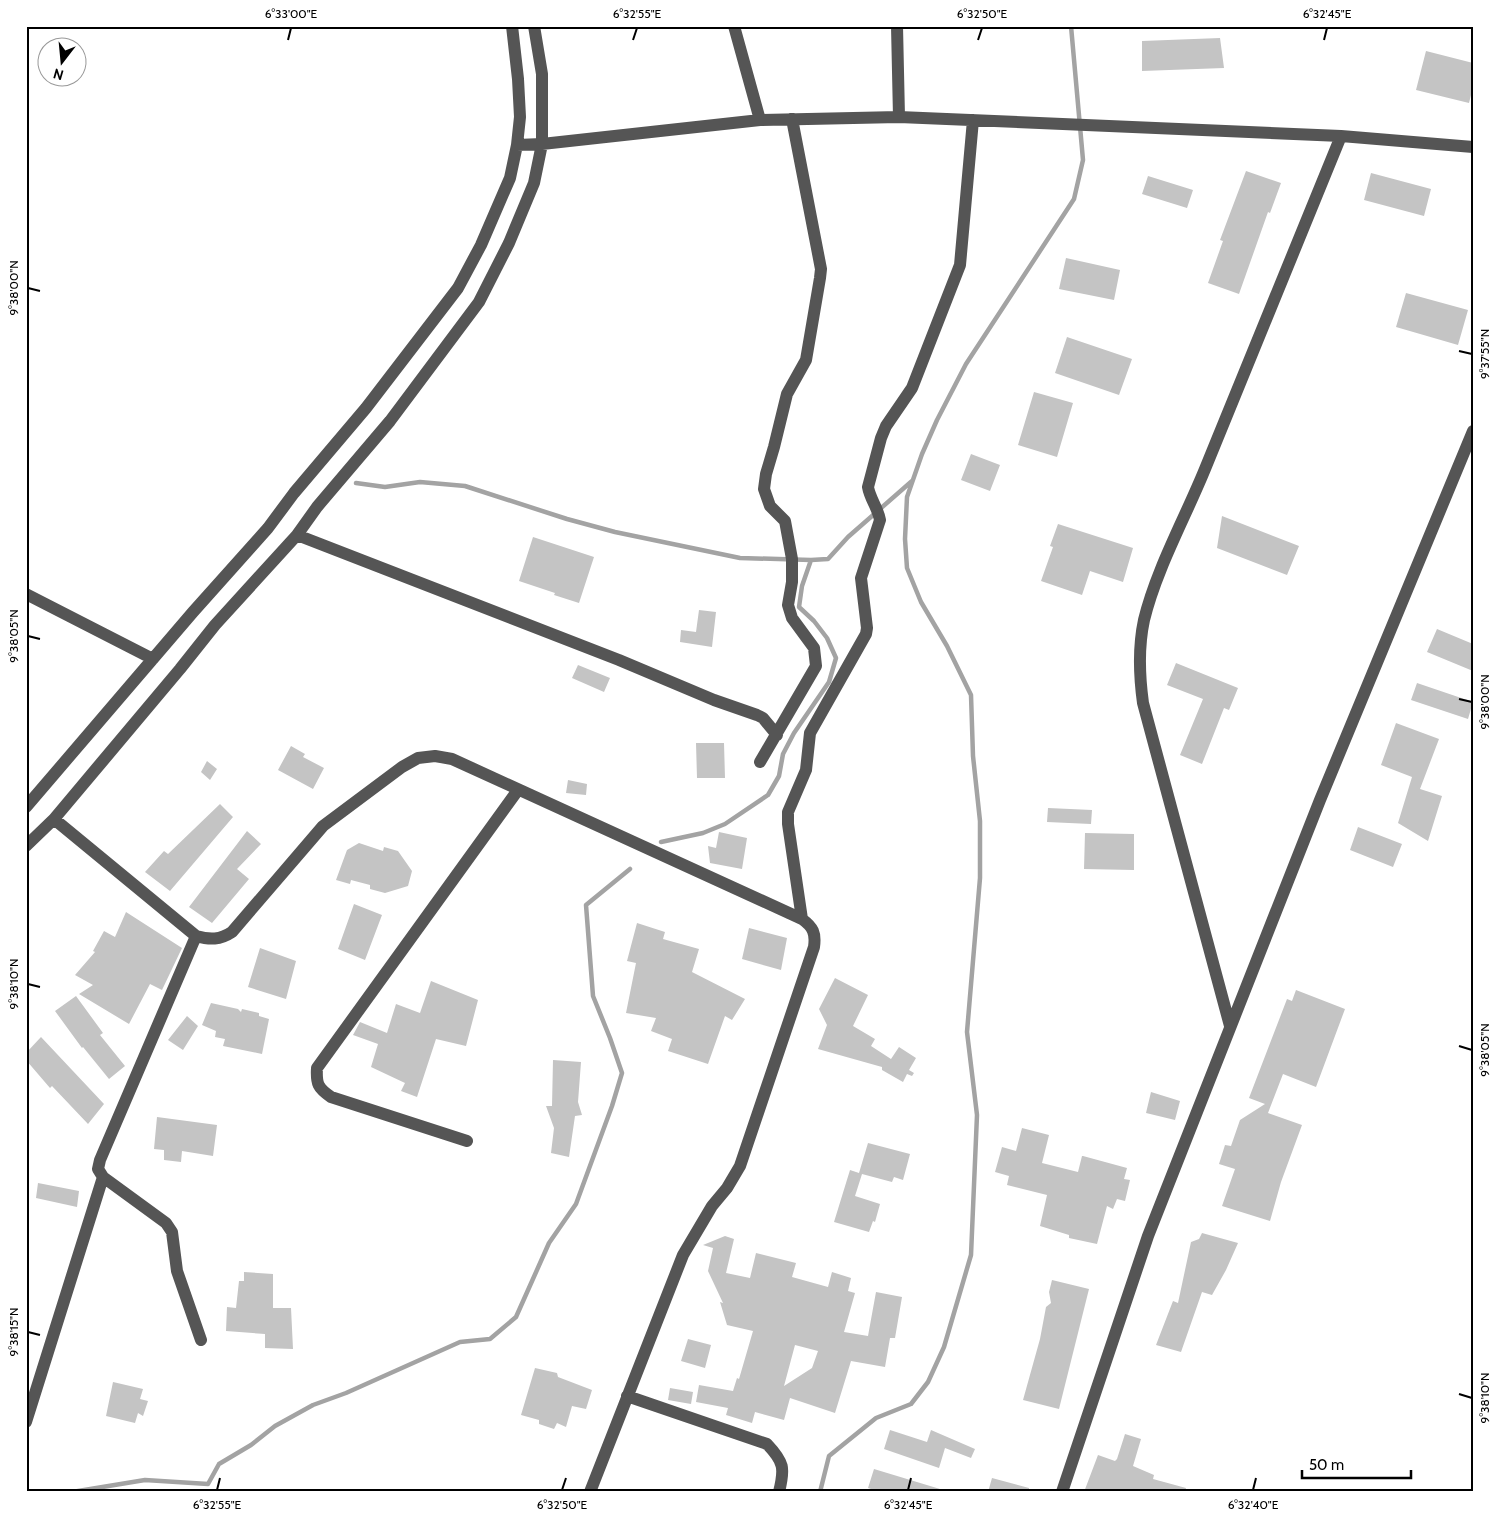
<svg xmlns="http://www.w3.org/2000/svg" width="1499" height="1518" font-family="Cabin,sans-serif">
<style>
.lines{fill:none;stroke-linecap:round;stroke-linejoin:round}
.stream{stroke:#a3a3a3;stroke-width:4.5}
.building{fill:#c4c4c4;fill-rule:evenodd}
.minor{stroke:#555;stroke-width:12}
.ticks{fill:none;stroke:#000;stroke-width:2}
.neatline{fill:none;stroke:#000;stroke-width:2}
.ticks-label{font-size:12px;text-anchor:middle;fill:#000}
</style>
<rect width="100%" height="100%" fill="#fff"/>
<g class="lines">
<!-- stream -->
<path class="stream" d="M 356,483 L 385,487 L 420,482 L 465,486 L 567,519 L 615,532 L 740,558 L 811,560 L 828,559 L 848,537 L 912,481
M 661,842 L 703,833 L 725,824 L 768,795 L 779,776 L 783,754 L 794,733 L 829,682 L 836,658 L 827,638 L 814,621 L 799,607 L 802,586 L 811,560
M 72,1492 L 145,1480 L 208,1484 L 219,1464 L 251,1445 L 275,1426 L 313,1405 L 346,1393 L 460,1342 L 490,1339 L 516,1317 L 549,1243 L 576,1204 L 612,1106 L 622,1073 L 610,1038 L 593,996 L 586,905 L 630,869
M 820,1492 L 829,1456 L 876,1418 L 911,1404 L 928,1382 L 944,1347 L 971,1255 L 977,1115 L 967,1032 L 980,878 L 980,821 L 973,756 L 971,695 L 947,646 L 921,602 L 907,568 L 905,539 L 907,497 L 922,454 L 937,420 L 966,364 L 1074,199 L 1083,160 L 1071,26"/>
</g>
<!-- building -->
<path class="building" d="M 1220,38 L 1224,68 L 1142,71 L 1142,41 Z
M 1426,51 L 1473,63 L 1473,87 L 1469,103 L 1416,90 Z
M 1246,171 L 1281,183 L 1270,213 L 1268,212 L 1239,294 L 1208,283 L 1223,241 L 1220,240 Z
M 1371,173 L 1431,189 L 1424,216 L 1364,200 Z
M 1148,176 L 1193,190 L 1187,208 L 1142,194 Z
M 1066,258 L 1120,270 L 1114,300 L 1059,289 Z
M 1406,293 L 1468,310 L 1458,345 L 1396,327 Z
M 1067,337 L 1132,359 L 1119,395 L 1055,373 Z
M 1034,392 L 1073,403 L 1057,457 L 1018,445 Z
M 971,454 L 1000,465 L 990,491 L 961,480 Z
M 1222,516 L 1299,546 L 1287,575 L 1217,548 Z
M 1058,524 L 1133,548 L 1123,582 L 1090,571 L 1082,595 L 1041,581 L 1053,547 L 1050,546 Z
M 533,537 L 594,557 L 579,603 L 554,595 L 555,593 L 519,581 Z
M 699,610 L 716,612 L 712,647 L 680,642 L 681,630 L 696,632 Z
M 1437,629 L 1473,644 L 1473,671 L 1427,652 Z
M 1176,663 L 1238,688 L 1229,710 L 1224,708 L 1202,764 L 1180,755 L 1203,699 L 1167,685 Z
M 578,665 L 610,678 L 604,692 L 572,678 Z
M 1417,683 L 1473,702 L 1468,719 L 1411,700 Z
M 1396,723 L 1439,739 L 1420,789 L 1442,796 L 1428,841 L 1398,823 L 1412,777 L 1381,765 Z
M 696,743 L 724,743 L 725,778 L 697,778 Z
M 291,746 L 305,754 L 303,757 L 324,768 L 313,789 L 278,770 Z
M 207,761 L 217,769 L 210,780 L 201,772 Z
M 568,780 L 587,784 L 586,795 L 566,793 Z
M 220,804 L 233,817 L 170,891 L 145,872 L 164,851 L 168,854 Z
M 1048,808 L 1092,810 L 1091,824 L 1047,822 Z
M 1358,827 L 1402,844 L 1393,867 L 1350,850 Z
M 247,831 L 261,844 L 237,869 L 249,879 L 212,923 L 189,907 Z
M 719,832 L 747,838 L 742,869 L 710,863 L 708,846 L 716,848 Z
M 1085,833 L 1134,834 L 1134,870 L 1084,869 Z
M 359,843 L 383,851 L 384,847 L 398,851 L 412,871 L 408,886 L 385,893 L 370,889 L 370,885 L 351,880 L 350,884 L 336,880 L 347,850 Z
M 354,904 L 382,915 L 365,960 L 338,949 Z
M 126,912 L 182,948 L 162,990 L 150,984 L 129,1024 L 79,994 L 93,985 L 75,975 L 95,952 L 93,951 L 104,931 L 115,937 Z
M 637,923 L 665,932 L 663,939 L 699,949 L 692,972 L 745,999 L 732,1020 L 725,1016 L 708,1064 L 668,1051 L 672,1039 L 651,1031 L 656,1018 L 626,1013 L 636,963 L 627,961 Z
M 749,928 L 787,938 L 781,970 L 742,959 Z
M 260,948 L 296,961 L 286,999 L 248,987 Z
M 835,978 L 868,995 L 853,1026 L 875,1039 L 871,1046 L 891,1059 L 899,1047 L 916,1058 L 909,1070 L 914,1073 L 912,1076 L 907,1074 L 903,1082 L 882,1070 L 882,1067 L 818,1049 L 827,1025 L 819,1009 Z
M 431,981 L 478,1000 L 466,1046 L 436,1039 L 417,1097 L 401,1091 L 405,1083 L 371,1067 L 378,1044 L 353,1035 L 360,1022 L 387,1033 L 396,1004 L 420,1013 Z
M 1296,990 L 1345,1009 L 1316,1087 L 1283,1074 L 1268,1113 L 1302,1125 L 1281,1182 L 1270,1221 L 1222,1206 L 1235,1169 L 1219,1164 L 1225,1145 L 1231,1146 L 1240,1120 L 1265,1104 L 1249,1098 L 1287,999 L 1292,1001 Z
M 76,996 L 103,1033 L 100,1035 L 125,1066 L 109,1079 L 83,1047 L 82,1048 L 55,1011 Z
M 211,1003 L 238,1009 L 241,1012 L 242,1009 L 259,1013 L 259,1016 L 269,1019 L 262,1054 L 223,1046 L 225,1039 L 215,1037 L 216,1031 L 202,1025 Z
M 187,1016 L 198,1026 L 183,1050 L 168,1040 Z
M 41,1037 L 104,1104 L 88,1124 L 52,1086 L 50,1088 L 26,1060 L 26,1053 Z
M 553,1060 L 581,1062 L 578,1102 L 582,1115 L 575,1116 L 569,1157 L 551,1153 L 554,1128 L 546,1106 L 552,1106 Z
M 1151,1092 L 1180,1101 L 1175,1120 L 1146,1113 Z
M 157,1117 L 217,1125 L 213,1156 L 182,1151 L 181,1162 L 164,1160 L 164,1150 L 154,1149 Z
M 1022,1128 L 1049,1135 L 1042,1163 L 1078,1172 L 1082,1156 L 1083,1156 L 1127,1168 L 1124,1179 L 1130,1180 L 1125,1201 L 1117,1199 L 1113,1209 L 1107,1206 L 1097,1244 L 1069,1238 L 1069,1235 L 1040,1226 L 1047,1195 L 1007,1185 L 1009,1176 L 995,1172 L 1002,1147 L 1016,1151 Z
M 868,1143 L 910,1154 L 903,1180 L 894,1177 L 892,1182 L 862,1174 L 855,1196 L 880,1204 L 875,1222 L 873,1221 L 869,1232 L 834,1222 L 850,1170 L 859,1173 Z
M 38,1183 L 79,1191 L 77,1207 L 36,1198 Z
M 1202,1233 L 1238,1243 L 1226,1270 L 1212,1295 L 1202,1292 L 1181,1352 L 1156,1345 L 1173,1301 L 1178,1303 L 1191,1242 L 1199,1239 Z
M 725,1236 L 734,1239 L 726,1273 L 750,1278 L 756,1253 L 796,1263 L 792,1277 L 828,1287 L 832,1272 L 851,1278 L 848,1291 L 855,1293 L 844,1332 L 868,1336 L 876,1292 L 902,1297 L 895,1338 L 890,1338 L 885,1367 L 851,1361 L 835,1413 L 790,1398 L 784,1420 L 755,1412 L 752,1423 L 726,1415 L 728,1408 L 696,1402 L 699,1385 L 733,1391 L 737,1378 L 739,1379 L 753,1331 L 727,1325 L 720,1302 L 723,1303 L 708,1271 L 713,1248 L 703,1245 ZM 795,1345 L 818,1351 L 812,1368 L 784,1386 Z
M 244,1272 L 273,1274 L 273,1308 L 291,1308 L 293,1349 L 265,1348 L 265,1334 L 226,1331 L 227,1307 L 236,1308 L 239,1281 L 244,1281 Z
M 1052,1280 L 1089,1289 L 1059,1409 L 1023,1400 L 1040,1339 L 1046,1307 L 1051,1303 L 1049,1292 Z
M 688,1339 L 711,1345 L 705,1368 L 681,1361 Z
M 535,1368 L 557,1373 L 558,1377 L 592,1390 L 586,1409 L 572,1406 L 566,1427 L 557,1423 L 554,1429 L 539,1424 L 539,1420 L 521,1415 Z
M 113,1382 L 143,1389 L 140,1399 L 148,1401 L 143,1416 L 138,1413 L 135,1423 L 106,1416 Z
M 670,1388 L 693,1392 L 691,1404 L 668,1400 Z
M 890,1430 L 927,1442 L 931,1430 L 975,1449 L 971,1458 L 945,1448 L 939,1468 L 884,1449 Z
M 1125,1434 L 1141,1439 L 1133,1466 L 1154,1475 L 1153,1479 L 1186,1488 L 1185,1492 L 1084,1492 L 1098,1455 L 1115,1461 L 1117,1459 Z
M 874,1469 L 940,1489 L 939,1492 L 880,1492 L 868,1488 Z
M 992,1478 L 1029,1488 L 1029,1492 L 988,1492 Z"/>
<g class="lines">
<!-- minor -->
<path class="minor" d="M 734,26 L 760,120
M 897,26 L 899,117
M 517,145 L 542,144 L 760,120 L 899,117 L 1341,136 L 1473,147
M 297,535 L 619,660 L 714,700 L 757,715 L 763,718 L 777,735
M 26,594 L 153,659
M 760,762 L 816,666 L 814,648 L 792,618 L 788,605 L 792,582 L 792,559 L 785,521 L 770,506 L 764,489 L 766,474 L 774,447 L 787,394 L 806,360 L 820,278 L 821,269 L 792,119
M 26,807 L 193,612 L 268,528 L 294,493 L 366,408 L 458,288 L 481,245 L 510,178 L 517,145 L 520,117 L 518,79 L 512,26
M 54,819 L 196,936 C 210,940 220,940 232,932 L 323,826 L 402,767 L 418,758 L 435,756 L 452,759 L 802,919 C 813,927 816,933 814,947 L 740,1166 L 727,1188 L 712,1206 L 683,1255 L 590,1492
M 26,846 L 54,819 L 180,669 L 215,625 L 297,535 L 317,507 L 390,421 L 479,302 L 509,243 L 534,183 L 542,144 L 542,74 L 534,26
M 802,919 L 788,824 L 788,812 L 806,770 L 810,733 L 866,634 L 867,628 L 861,578 L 880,520 C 878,508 870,499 868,487 L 881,438 L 886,426 L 912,388 L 960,265 L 973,120
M 196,936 L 100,1160 L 98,1169 L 103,1177 L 166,1223 L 172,1232 L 177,1271 L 201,1340
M 1230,1026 L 1143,703 C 1139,674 1138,648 1144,620 C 1156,570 1185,518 1205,469 C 1250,358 1295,247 1341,136
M 467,1141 L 331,1097 C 318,1088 316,1084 317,1068 L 518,790
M 627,1396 L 767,1444 C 784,1462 785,1468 779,1492
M 26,1422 L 103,1177
M 1062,1492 L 1148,1236 L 1320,800 L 1473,431"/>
</g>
<!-- ticks -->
<path class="ticks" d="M 288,40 L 291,28M 633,40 L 637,28M 978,40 L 982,28M 1324,40 L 1327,28M 28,288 L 40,291M 1459,351 L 1472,354M 28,636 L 40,639M 1459,699 L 1472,702M 28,984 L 40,987M 1459,1046 L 1472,1050M 28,1332 L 40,1335M 1459,1394 L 1472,1398M 217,1490 L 220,1478M 562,1490 L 566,1478M 908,1490 L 911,1478M 1253,1490 L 1256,1478"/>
<!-- border -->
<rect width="1499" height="1518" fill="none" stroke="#ffffff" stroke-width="55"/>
<!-- north arrow -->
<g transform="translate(62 62) rotate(196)"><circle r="24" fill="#ffffff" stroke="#999999"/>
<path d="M0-4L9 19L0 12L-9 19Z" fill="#000000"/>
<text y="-8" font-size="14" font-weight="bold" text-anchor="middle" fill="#000000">N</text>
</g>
<!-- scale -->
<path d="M1302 1470v8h109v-8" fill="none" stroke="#000000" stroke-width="2.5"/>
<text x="1309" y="1470" font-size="15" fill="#000000" stroke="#ffffff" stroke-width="4" paint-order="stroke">50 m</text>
<rect x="28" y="28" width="1444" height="1462" class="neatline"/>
<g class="ticks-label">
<text x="291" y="18">6°33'00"E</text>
<text x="637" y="18">6°32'55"E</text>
<text x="982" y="18">6°32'50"E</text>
<text x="1327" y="18">6°32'45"E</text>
<text transform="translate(14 288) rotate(-90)" y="4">9°38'00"N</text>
<text transform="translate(1485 354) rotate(-90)" y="4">9°37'55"N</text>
<text transform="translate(14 636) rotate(-90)" y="4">9°38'05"N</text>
<text transform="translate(1485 702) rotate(-90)" y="4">9°38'00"N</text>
<text transform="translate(14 984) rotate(-90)" y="4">9°38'10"N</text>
<text transform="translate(1485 1050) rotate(-90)" y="4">9°38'05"N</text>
<text transform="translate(14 1332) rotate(-90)" y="4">9°38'15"N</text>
<text transform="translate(1485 1398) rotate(-90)" y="4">9°38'10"N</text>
<text x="217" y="1509">6°32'55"E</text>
<text x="562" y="1509">6°32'50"E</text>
<text x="908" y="1509">6°32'45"E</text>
<text x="1253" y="1509">6°32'40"E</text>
</g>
</svg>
